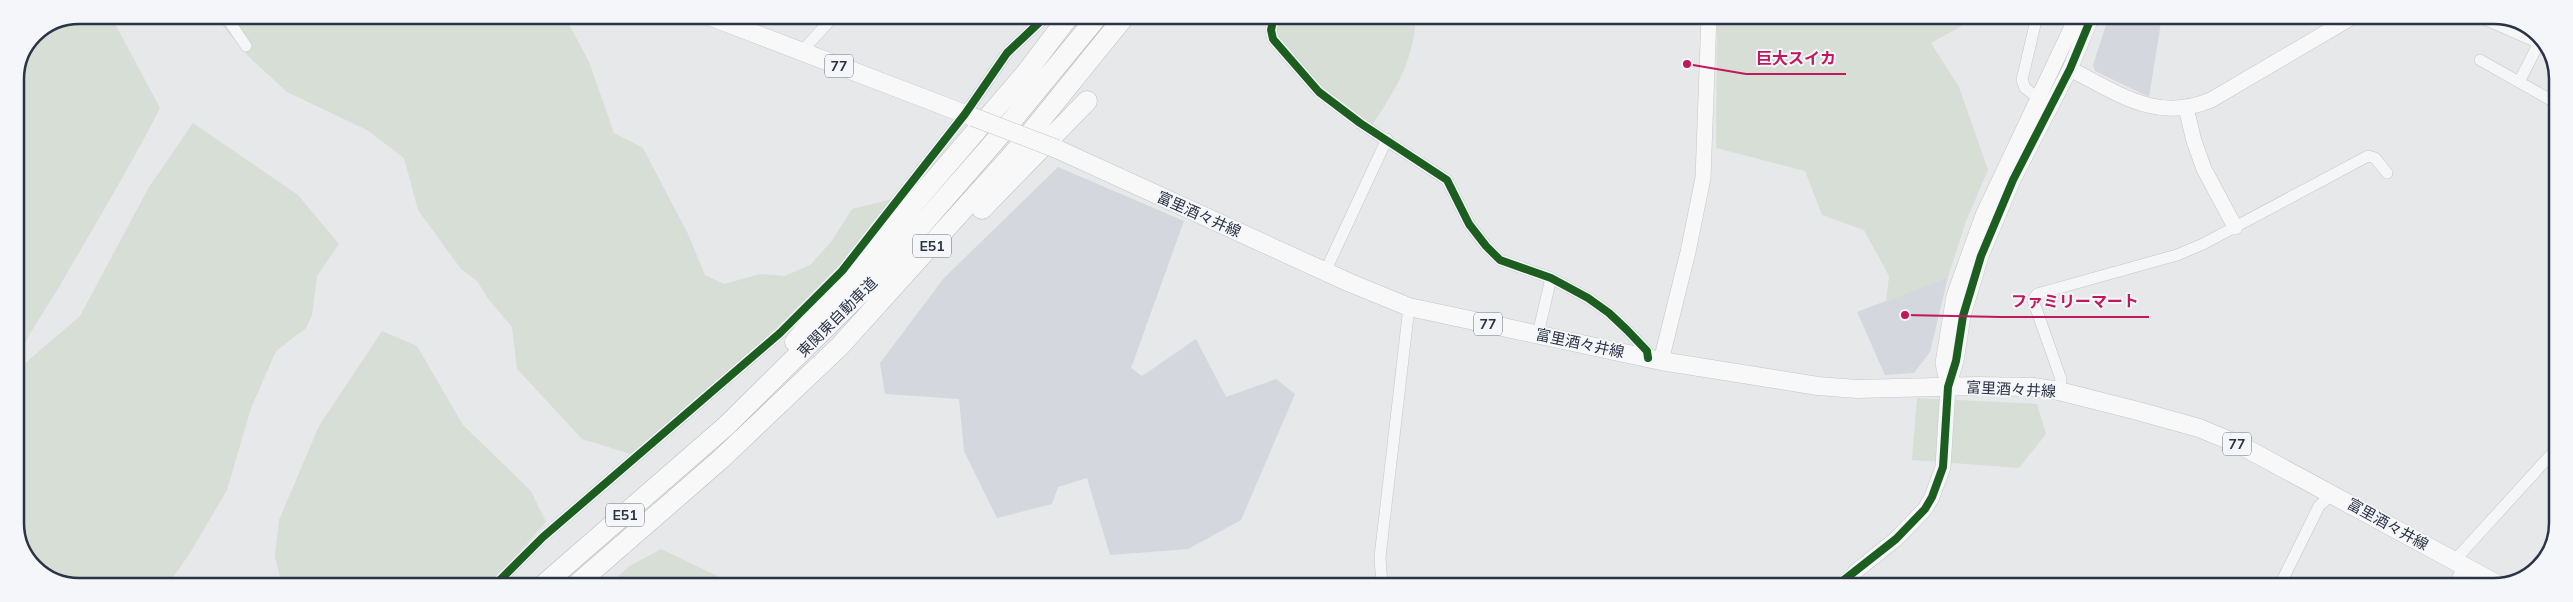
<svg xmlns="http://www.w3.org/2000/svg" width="2573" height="602" font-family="Mulish,'Noto Sans JP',sans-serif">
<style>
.built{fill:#d4d7dd}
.green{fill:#d6ded6}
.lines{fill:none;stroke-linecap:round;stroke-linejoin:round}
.street-casing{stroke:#c4c6c8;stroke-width:12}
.secondary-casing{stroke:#c4c6c8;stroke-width:16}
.primary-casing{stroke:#c2c5c8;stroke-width:19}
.highway-casing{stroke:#b8bbbf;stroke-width:21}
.street{stroke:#f5f6f7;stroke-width:11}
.secondary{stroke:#f8f8f8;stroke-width:15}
.primary{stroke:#f8f8f8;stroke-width:18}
.highway{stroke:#f8f8f8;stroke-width:20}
.primary-bridge-casing{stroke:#c2c5c8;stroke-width:19;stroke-linecap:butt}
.primary-bridge{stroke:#f8f8f8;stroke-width:18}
.cycleway-casing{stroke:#f4f6f9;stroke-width:11}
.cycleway{stroke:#1b5e20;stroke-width:8}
.labels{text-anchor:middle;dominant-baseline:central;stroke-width:4;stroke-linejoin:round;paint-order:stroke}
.shield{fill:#f4f6f9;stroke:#676e7b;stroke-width:1}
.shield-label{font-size:14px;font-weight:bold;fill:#2b3445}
.street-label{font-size:15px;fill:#2b3445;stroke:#f4f6f9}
.rim{fill:none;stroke:#2b3445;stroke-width:2.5}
.leader{fill:none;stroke:#c2185b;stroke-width:2}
.callout-dot{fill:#c2185b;stroke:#f4f6f9;stroke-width:2}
.callout-label{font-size:16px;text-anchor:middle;font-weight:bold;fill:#c2185b;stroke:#f4f6f9;stroke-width:4;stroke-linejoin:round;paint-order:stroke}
</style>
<rect width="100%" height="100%" fill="#e6e8ea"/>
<!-- built -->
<path class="built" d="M 2109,16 L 2162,16 L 2149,97 L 2095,71 L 2093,65 Z
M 1058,167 L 1184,221 L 1131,368 L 1142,376 L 1196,339 L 1226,397 L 1276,379 L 1295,394 L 1241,520 L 1188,549 L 1110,555 L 1087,478 L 1058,487 L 1052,504 L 997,518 L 964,451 L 959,399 L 885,394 L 880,363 L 944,278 Z
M 1948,277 L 1930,352 L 1914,373 L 1885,375 L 1857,312 Z"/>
<!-- green -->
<path class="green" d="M 79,15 L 108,15 L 113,20 L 160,108 C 129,169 93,228 59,287 C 43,315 22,339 16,371 L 80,316 L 149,187 L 193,123 L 298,195 L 339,244 L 317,276 L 312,315 L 306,328 L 276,351 L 251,408 L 227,490 L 190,553 L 167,586 L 66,586 L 31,565 L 16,531 L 15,79 L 34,34 Z
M 214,15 L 564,15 L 589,62 L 614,133 L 643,148 L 688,234 L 705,275 L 724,284 L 761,274 L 785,276 L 810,265 L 831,242 L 852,209 L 901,197 L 804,316 L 634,455 L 582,439 L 517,369 L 512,327 L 489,300 L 477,281 L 461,269 L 418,210 L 404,158 L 367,130 L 287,92 L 248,56 Z
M 1278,16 L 1416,16 C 1414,59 1396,90 1372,125 C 1338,101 1285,66 1274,24 Z
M 1717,16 L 1979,16 L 1931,43 L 1959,87 L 1988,170 L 1966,221 L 1948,277 L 1886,302 L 1889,276 L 1864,230 L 1822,215 L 1805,171 L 1716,148 Z
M 382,331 L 417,346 L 463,425 L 531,491 L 546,522 L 489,586 L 282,586 L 275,556 L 279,520 L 319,426 Z
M 1917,398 L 2037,404 L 2046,434 L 2019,468 L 1912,460 Z
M 661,549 L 738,586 L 608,586 L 628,567 Z"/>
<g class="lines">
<defs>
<path id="street" d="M 225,15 L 246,46
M 1274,16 L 1271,30 L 1273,39 L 1319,92 L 1360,123 L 1447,180 L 1469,224 L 1486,246 L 1500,260 L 1551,278 L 1588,298 L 1609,313 L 1627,330 L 1647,351 L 1648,358
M 2037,16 L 2022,80 L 2025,88 L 2038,98
M 2483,16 L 2482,18 L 2539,43
M 802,51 L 835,15
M 2480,60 L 2558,104
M 2519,82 L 2542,37
M 1325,272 L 1387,139
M 1538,334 L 1551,278
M 2059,391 L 2061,379 L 2033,300 L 2037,294 L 2177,255 L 2203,244 L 2368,156 L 2375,158 L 2387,173
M 2455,560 L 2557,448
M 494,586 L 543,537 L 780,333 L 842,271 L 965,114 L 1007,53 L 1046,16
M 1382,586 L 1380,557 L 1409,307
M 1835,587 L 1855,572
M 2279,587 L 2319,506 L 2332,494
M 2453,587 L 2464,565"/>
<path id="secondary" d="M 2070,69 C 2118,93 2156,123 2211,100 L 2354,16
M 2186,108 L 2194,141 L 2204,169 L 2235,227
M 1661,361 L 1688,252 L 1703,178 L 1709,16
M 1948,385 L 1943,363 L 1954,296 L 1983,215 L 2077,16
M 1855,572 L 1896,539 L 1925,509 L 1932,497 L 1943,467 L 1948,387 L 1956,361 L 1963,316 L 1981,256 L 2013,180 L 2070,69 L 2092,16"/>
<path id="primary" d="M 706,15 L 973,117
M 1057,149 L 1348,282 L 1409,307 L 1428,311 L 1661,361 L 1818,386 L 1857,389 L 1976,386 L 2033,387 L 2059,391 L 2138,411 L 2199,428 L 2240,445 L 2499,585"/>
<path id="highway" d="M 982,209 L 1087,101
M 795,342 L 1025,74 L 1069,16
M 542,586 L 726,426 L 872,282 L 995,141 L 1098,16
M 575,586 L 721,459 L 840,346 L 1014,153 L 1125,16"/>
</defs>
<!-- street casing -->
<use href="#street" class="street-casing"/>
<!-- secondary casing -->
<use href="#secondary" class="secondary-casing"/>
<!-- primary casing -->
<use href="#primary" class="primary-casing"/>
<!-- highway casing -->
<use href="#highway" class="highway-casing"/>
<!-- street -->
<use href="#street" class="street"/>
<!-- secondary -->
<use href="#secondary" class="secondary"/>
<!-- primary -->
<use href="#primary" class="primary"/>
<!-- highway -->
<use href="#highway" class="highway"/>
<defs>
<path id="primary-bridge" d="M 973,117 L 1057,149"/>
</defs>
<!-- primary-bridge casing -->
<use href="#primary-bridge" class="primary-bridge-casing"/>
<!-- primary-bridge -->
<use href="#primary-bridge" class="primary-bridge"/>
<defs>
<path id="cycleway" d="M 1274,16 L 1271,30 L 1273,39 L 1319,92 L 1360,123 L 1447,180 L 1469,224 L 1486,246 L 1500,260 L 1551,278 L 1588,298 L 1609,313 L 1627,330 L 1647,351 L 1648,358
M 494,586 L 543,537 L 780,333 L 842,271 L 965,114 L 1007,53 L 1046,16
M 1835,587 L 1896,539 L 1925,509 L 1932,497 L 1943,467 L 1948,387 L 1956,361 L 1963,316 L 1981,256 L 2013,180 L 2070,69 L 2092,16"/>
</defs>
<!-- cycleway casing -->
<use href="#cycleway" class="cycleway-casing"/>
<!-- cycleway -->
<use href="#cycleway" class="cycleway"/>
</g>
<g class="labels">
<!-- shield labels -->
<g class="shield">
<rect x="825" y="54.5" width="28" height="23" rx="4"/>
<rect x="913" y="234.5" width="38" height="23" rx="4"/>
<rect x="1474" y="312.5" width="28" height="23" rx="4"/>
<rect x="2223" y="432.5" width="28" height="23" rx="4"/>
<rect x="606" y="503.5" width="38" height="23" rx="4"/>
</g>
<g class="shield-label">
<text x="839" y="66">77</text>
<text x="932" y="246">E51</text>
<text x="1488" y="324">77</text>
<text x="2237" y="444">77</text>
<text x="625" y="515">E51</text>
</g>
<!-- street labels -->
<g class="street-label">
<text transform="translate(1199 214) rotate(24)">富里酒々井線</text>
<text transform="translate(837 317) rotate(-45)">東関東自動車道</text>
<text transform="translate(1580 343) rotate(12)">富里酒々井線</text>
<text transform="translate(2011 389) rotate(3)">富里酒々井線</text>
<text transform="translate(2388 524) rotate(29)">富里酒々井線</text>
</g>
</g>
<!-- crop -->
<path d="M0 0H2573V602H0ZM79 24H2494A55 55 0 0 1 2549 79V523A55 55 0 0 1 2494 578H79A55 55 0 0 1 24 523V79A55 55 0 0 1 79 24Z" fill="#f4f6f9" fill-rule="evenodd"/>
<path class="rim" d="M79 24H2494A55 55 0 0 1 2549 79V523A55 55 0 0 1 2494 578H79A55 55 0 0 1 24 523V79A55 55 0 0 1 79 24Z"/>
<!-- callouts -->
<path class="leader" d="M1687 64L1746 74H1846M1905 315L2001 317H2149"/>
<g class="callout-dot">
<circle cx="1687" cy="64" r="5"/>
<circle cx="1905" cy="315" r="5"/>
</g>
<g class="callout-label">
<text x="1796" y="64">巨大スイカ</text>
<text x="2075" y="307">ファミリーマート</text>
</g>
</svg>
